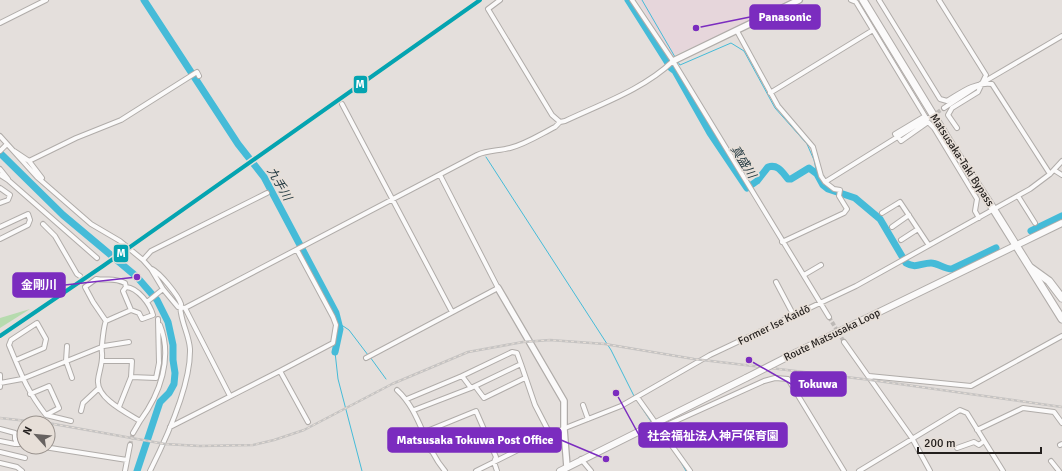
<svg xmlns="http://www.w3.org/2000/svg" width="1062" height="471" font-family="Signika,'Noto Sans JP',sans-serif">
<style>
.industrial{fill:#e6d6db}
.green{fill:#b6dbae}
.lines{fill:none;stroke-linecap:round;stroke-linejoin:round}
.stream{stroke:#45bbd8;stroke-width:1}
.river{stroke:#45bbd8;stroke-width:7}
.minor-tunnel{stroke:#bdb9b6;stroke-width:4;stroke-dasharray:4 2;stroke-linecap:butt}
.minor-casing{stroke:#b0aca9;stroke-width:6}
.tertiary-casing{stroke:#b0aca9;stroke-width:8}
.secondary-casing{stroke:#b0aca9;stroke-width:8}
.primary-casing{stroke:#b0aca9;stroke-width:9}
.trunk-casing{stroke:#b0aca9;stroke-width:9}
.minor{stroke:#fbfafa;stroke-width:4}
.tertiary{stroke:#fbfafa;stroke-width:5.5}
.secondary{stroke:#fbfafa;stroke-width:6}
.primary{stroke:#fbfafa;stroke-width:7}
.trunk{stroke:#fbfafa;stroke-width:7}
.rail-casing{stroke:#c5c3c2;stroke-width:2.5}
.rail{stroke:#e7dfd8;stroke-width:1;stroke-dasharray:3;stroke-linecap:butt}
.secondary-bridge-casing{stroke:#b0aca9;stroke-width:8;stroke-linecap:butt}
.secondary-bridge{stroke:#fbfafa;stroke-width:6}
.rail-1-casing{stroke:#e7dfd8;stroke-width:7}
.rail-1{stroke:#04a4b1;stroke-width:4}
.labels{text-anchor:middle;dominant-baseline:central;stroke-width:3.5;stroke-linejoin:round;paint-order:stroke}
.street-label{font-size:11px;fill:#231f1d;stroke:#e7dfd8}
.water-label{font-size:12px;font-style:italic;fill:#223840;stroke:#e7dfd8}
.leader{fill:none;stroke:#7b2cbf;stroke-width:1.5}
.callout-dot{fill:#7b2cbf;stroke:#e7dfd8;stroke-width:1.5}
.callout{fill:#7b2cbf;stroke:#7b2cbf;stroke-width:1.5}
.callout-label{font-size:12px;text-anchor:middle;font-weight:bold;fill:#fff}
.line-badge{stroke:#e7dfd8;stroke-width:1.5}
.badge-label{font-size:11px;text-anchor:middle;font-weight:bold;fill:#fff}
</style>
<rect width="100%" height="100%" fill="#e4dfdc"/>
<!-- industrial -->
<path class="industrial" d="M 638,0 L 803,0 L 672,56 Z"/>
<!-- green -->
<path class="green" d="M 30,309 L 0,328 L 0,318 Z"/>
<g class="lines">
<!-- stream -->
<path class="stream" d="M 642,0 L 675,57
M 678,62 L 680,65 L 731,43 L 744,51 L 775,108 L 807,144 L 814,160 L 817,174
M 486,157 L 611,350 L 634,396
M 340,324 L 349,330 L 368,355
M 335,352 L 338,379 L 362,471
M 370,357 L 386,379
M 636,399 L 652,423
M 678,457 L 686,471"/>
<!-- river -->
<path class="river" d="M 144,0 L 238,144 L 264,177 L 336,313 L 340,329 L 335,352
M 628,0 L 671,68 L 675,71 L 710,133 L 747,188 L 757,181 L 768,167 C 778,164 782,172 788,179 L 791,179 L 809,168 L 817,174 L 823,185 L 828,189 L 855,198 L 880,219 L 906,263 C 916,269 921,263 931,263 C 938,263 944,269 952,269 L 996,248
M 0,153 L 63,215 L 137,277 L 157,300 L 168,322 L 173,345 L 173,360 L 175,373 L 174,384 L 169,393 L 160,402 L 137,471
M 1031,231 L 1062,216"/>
<!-- minor-tunnel -->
<path class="minor-tunnel" d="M 932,116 L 944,108
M 80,276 L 84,283
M 829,317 L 844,342
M 130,445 L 133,433"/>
<defs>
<path id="minor" d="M 500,0 L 488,9 L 552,115 L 560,122
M 632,0 L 673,61 L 829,317
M 851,0 L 856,2 L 925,116 L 895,134 L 898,137
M 879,0 L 940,99 L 947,101 C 962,92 974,82 992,84 L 1050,174
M 939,0 L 986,75 L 978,92 L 952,108 L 948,115 L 957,128
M 0,23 L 46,0
M 737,31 L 778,106 L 813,147 L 821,176 L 825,182 L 834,189 L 840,190 L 839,196 L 847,209 L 844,213 L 782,242
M 770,93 L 873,30
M 342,104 L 452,312
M 944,108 L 982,83 L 1062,36
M 0,136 L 37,177 L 91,224 L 120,241 L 143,260 L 151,269 L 163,289 L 178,307 L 185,308 L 477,155 C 488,150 499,151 510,148 C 526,144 541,134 555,127 L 560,122 L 565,121 C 601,104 644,89 673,61
M 898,137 L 901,141 L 928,122 L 934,128 L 977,199 L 975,211 L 979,218
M 0,151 L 7,144
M 14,151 L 29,161 L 76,138 L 121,120 L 197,72 L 199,76
M 29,161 L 42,178
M 0,169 L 8,179
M 1054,170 L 1062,175
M 0,175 L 8,180 L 97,258
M 825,182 L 928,118
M 0,188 L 10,195 L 8,200 L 0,203
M 1018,196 L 1035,223
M 882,213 L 900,202 L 928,244
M 43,224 L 55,236 L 77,274 L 80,276
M 0,227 L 28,214 L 30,220 L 28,225 L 0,239
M 892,227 L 909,215
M 901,240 L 918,229
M 297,250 L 333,317 L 336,325 L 333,343 L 280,371 L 308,422
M 143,260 L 151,251 L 267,193
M 804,275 L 821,265
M 776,282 L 794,316
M 126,287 C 138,288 150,304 153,315 L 142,319 L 139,313 L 131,310 L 106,321 C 104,324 101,349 102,353 C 103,363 99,371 98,380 C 96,398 127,413 140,421 L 133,433
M 147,302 L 163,289
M 185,308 L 230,396
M 106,321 L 93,302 L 85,287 L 96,279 C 109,281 112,277 125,283 L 126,287 L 123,291 L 131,310
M 844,342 L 912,438 L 930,471
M 67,346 L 66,361 L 72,378
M 366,358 L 498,288 L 440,175
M 16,360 L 44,348 L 46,339 L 37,323 L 11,340 L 9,345 C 21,374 27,391 46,415 L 59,408 L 49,386 L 30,394
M 102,361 L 132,361 L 131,377
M 0,375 L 0,387
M 462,376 L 512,352 L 517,353 L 521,364
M 869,376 L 971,386 L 1062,336
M 0,383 L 22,379 L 104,346 L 129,342
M 475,386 L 484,398 L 525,378
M 397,390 C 421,412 423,445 445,471
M 637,397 L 690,471
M 407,399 L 462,376 L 471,388
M 583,405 L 588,419
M 119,407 L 131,377 L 156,378 L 159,363 L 158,319
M 414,410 L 471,388 L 521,364 L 535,405 L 550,434
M 81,411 L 83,403 L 98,389
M 46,415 L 71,421
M 140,421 C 160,394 173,358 160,325
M 170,427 L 280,371
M 660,428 L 764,381 L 775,378 L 788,379 L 844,471
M 0,429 L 15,433 L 15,439 L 18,444
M 977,430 L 1023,408 L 1054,412 L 1062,423
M 423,435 L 427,431 L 476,411 L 496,457 L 494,462 L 497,471
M 0,441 L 15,444 L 24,444
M 1060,445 L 1062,444
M 44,447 L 127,460
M 957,448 L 974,442 L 979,445 L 984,441
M 431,451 L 484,431
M 0,452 L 25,458
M 581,459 L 591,471
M 1051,461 L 1059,471
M 0,463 L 17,467 L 22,471
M 125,471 L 130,445
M 150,471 C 166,439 191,385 190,349 C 189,336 183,326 181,313 C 180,311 181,307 181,304 C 178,295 160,273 152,269
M 476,471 L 550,434 L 621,406 L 710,355 L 856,286 L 1030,189 L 1050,174 L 1062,161
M 859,471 L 960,410 L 967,413 L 1003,471"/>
<path id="tertiary" d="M 673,61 L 799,0
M 498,288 L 564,401 L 564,429 L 567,467"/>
<path id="secondary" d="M 797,352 L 1062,223
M 560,471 L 746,378"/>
<path id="primary" d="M 1031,268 L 1049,281 L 1062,298"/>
<path id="trunk" d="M 863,0 L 954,149 L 994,210 L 1062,319"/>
</defs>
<!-- minor casing -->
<use href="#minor" class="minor-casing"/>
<!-- tertiary casing -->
<use href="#tertiary" class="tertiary-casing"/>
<!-- secondary casing -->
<use href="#secondary" class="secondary-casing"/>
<!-- primary casing -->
<use href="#primary" class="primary-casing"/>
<!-- trunk casing -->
<use href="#trunk" class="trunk-casing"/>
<!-- minor -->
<use href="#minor" class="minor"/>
<!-- tertiary -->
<use href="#tertiary" class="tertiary"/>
<!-- secondary -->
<use href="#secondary" class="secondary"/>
<!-- primary -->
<use href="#primary" class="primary"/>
<!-- trunk -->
<use href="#trunk" class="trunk"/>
<defs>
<path id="rail" d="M 0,418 L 46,423
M 48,423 L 165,444 L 200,446 L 253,445 L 274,440 L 304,430 L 392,384 L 468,352 L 523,342 L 550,340 L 605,344 L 694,359 L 871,380 L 1062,407"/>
</defs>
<!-- rail casing -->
<use href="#rail" class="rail-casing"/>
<!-- rail -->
<use href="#rail" class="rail"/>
<defs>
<path id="secondary-bridge" d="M 746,378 L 797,352"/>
</defs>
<!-- secondary-bridge casing -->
<use href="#secondary-bridge" class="secondary-bridge-casing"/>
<!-- secondary-bridge -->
<use href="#secondary-bridge" class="secondary-bridge"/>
<defs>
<path id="rail-1" d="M 0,336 L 103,266 L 480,0"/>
</defs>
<!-- rail-1 casing -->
<use href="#rail-1" class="rail-1-casing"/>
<!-- rail-1 -->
<use href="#rail-1" class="rail-1"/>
</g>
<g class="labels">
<!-- street labels -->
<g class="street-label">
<text transform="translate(962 160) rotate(57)">Matsusaka-Taki Bypass</text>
<text transform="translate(774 325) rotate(-26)">Former Ise Kaidō</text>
<text transform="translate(832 335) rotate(-26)">Route Matsusaka Loop</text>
</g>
<!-- water labels -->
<g class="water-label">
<text transform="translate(743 162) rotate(58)">真盛川</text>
<text transform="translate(279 184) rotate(60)">九手川</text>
</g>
</g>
<!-- callouts -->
<path class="leader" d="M696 28L750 17M137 277L65 285M749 360L791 384M616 393L639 435M606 459L561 440"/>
<g class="callout-dot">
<circle cx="696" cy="28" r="4"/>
<circle cx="137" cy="277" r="4"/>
<circle cx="749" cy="360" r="4"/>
<circle cx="616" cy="393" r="4"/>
<circle cx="606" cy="459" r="4"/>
</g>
<g class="callout">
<rect x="750" y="5" width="70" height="24" rx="4"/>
<rect x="13" y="273" width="52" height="24" rx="4"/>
<rect x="791" y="372" width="55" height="24" rx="4"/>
<rect x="639" y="423" width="148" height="24" rx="4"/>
<rect x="388" y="428" width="173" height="24" rx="4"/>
</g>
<g class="callout-label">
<text x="785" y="21">Panasonic</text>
<text x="39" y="289">金剛川</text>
<text x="818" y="388">Tokuwa</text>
<text x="713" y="440">社会福祉法人神戸保育園</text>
<text x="475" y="444">Matsusaka Tokuwa Post Office</text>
</g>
<g class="line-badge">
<rect x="353" y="75" width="15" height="19" rx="4" fill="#04a4b1"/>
<rect x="113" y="244" width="16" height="19" rx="4" fill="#04a4b1"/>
</g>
<g class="badge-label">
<text x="360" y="88">M</text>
<text x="121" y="257">M</text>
</g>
<!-- north arrow -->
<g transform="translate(36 435) rotate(297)"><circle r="19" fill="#e7dfd8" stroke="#99928d"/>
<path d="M0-3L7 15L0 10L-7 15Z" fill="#676260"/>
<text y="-6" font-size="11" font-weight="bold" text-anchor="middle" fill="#231f1d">N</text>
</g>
<!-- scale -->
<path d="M918 447v6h123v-6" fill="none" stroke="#231f1d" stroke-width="2"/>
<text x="924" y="447" font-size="12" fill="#231f1d" stroke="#e7dfd8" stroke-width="3" paint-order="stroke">200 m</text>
</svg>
